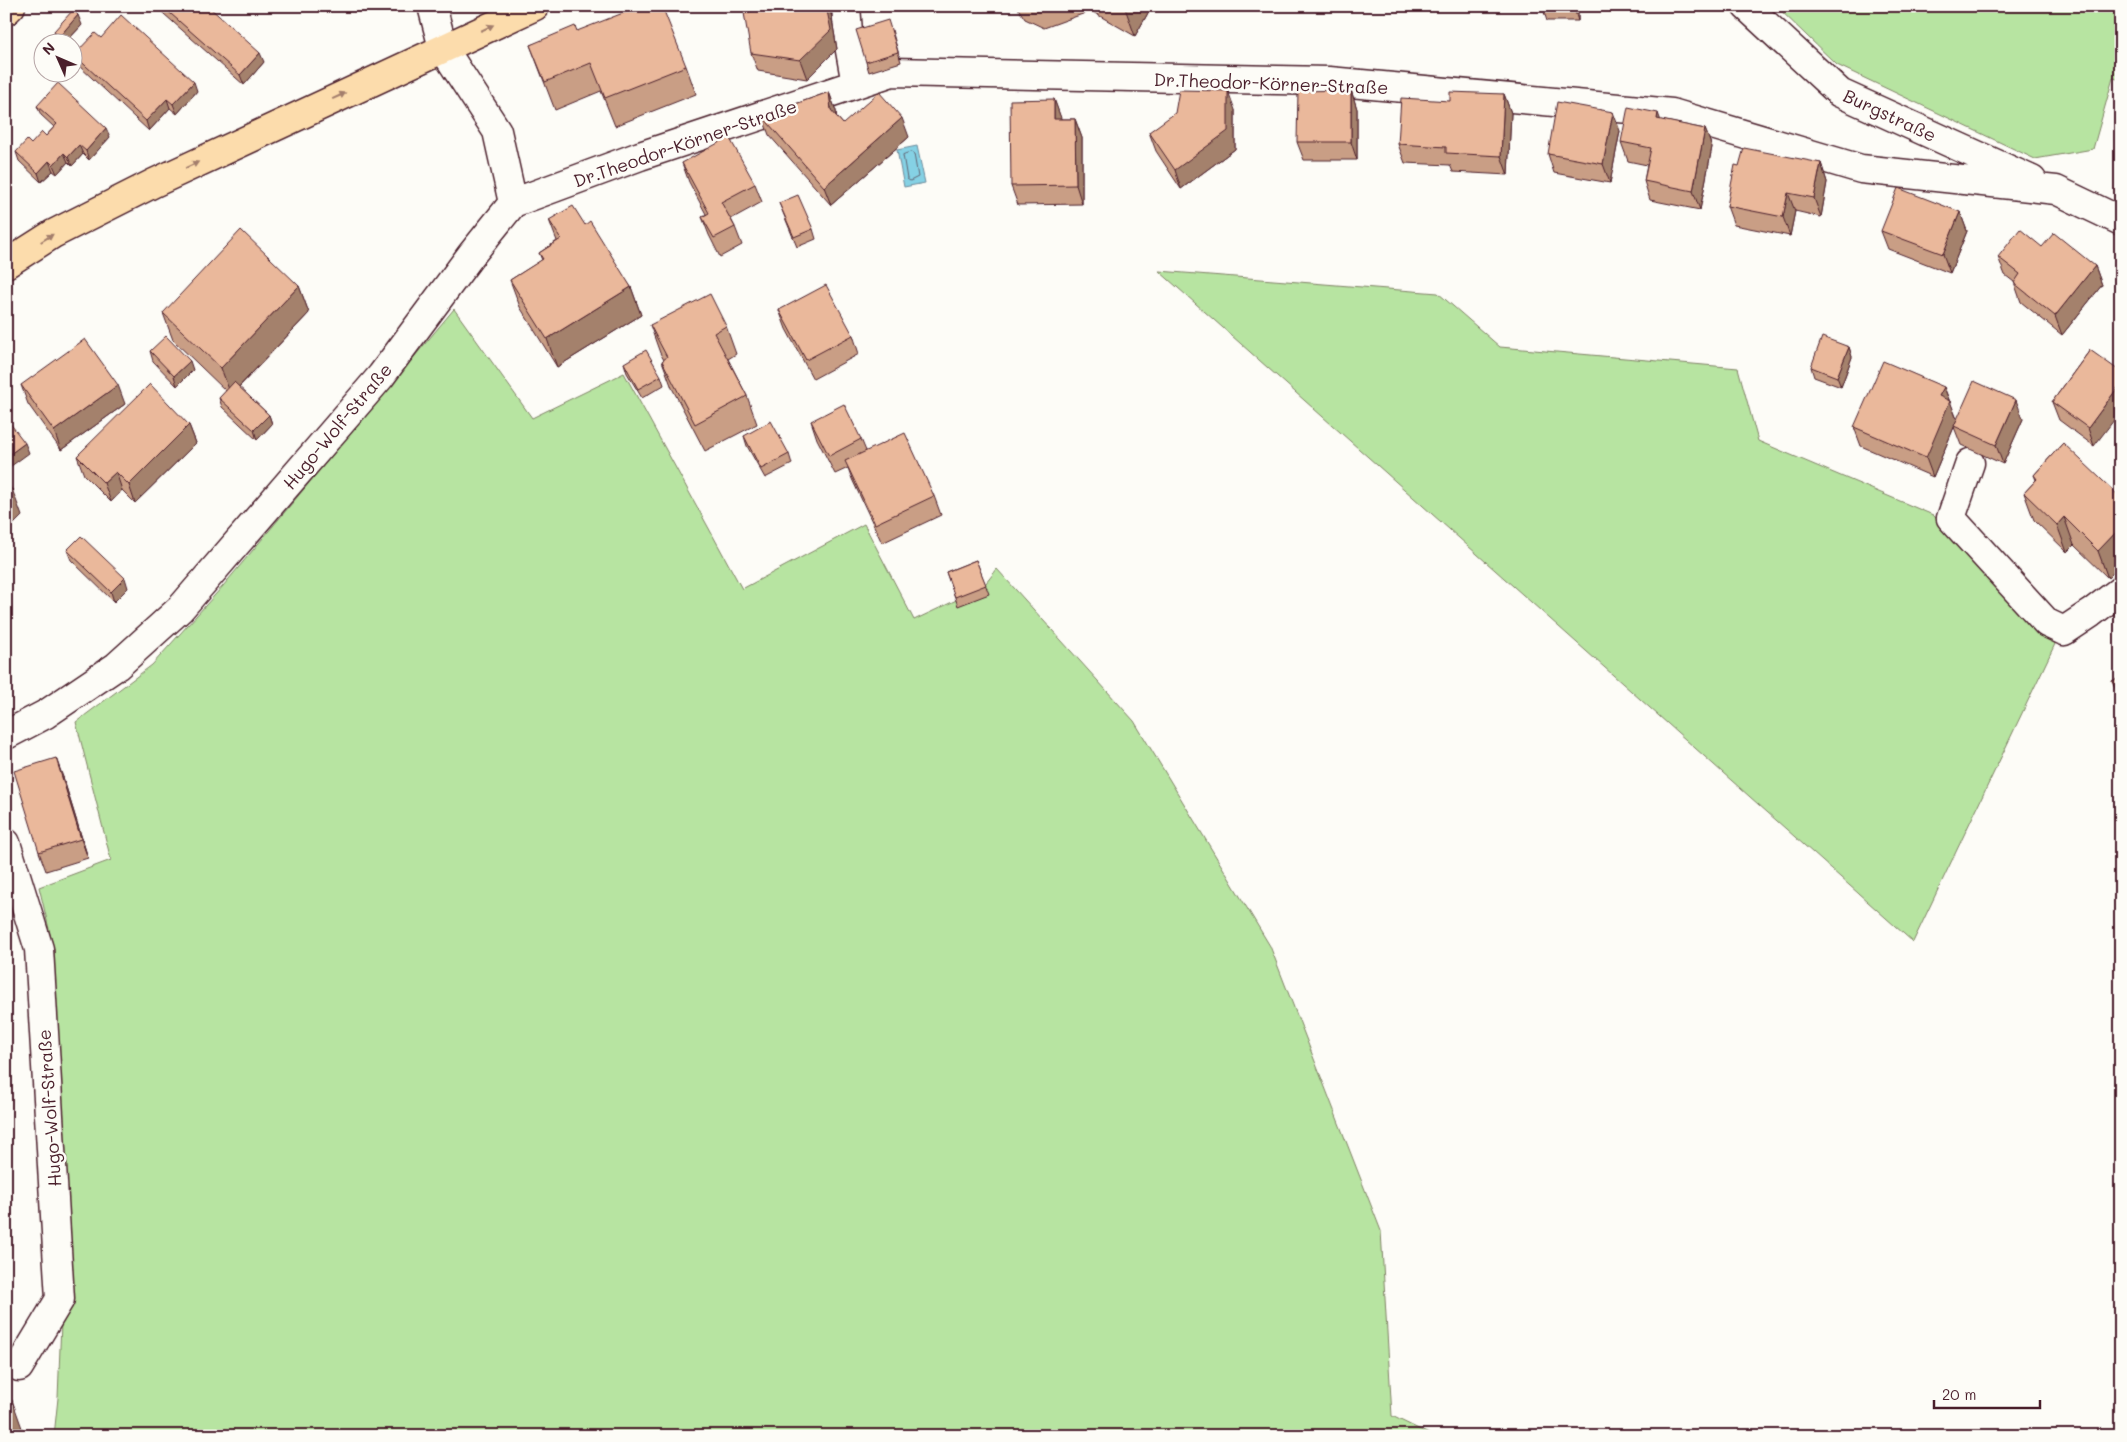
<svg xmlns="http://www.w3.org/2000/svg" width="2127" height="1442" font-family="Mali,sans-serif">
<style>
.green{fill:#b7e4a1;stroke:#808266}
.water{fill:#85d1e4;stroke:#6d8a9a}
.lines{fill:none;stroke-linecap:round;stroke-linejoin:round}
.shore{stroke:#626675;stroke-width:1}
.minor-casing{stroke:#4a1f2b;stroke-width:31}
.major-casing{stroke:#4a1f2b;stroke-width:31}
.minor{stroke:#fdfcf7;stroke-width:28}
.major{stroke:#fcdcac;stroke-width:28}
.wall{fill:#c99e85;stroke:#4a1f2b}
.shaded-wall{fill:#a4816c;stroke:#4a1f2b}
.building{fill:#eab89b;stroke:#4a1f2b}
.oneway{fill:#a37e6c}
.labels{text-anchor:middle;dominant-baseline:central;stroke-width:5;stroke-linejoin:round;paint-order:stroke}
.street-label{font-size:18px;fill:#4a1f2b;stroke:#fdfcf7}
</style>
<rect width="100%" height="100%" fill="#fdfcf7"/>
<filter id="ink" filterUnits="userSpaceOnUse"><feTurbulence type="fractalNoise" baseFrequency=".02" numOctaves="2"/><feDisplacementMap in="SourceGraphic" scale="10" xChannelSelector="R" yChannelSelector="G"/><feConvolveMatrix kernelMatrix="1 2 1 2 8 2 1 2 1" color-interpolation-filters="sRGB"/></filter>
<g filter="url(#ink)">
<!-- green -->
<path class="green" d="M 1776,6 L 2121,6 L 2121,80 L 2113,78 L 2093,149 L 2035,159 L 1837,65 Z
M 1159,271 L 1438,293 L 1500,347 L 1738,368 L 1758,441 L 1933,515 L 2055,644 L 1913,942 Z
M 454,309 L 532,418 L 624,373 L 742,589 L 864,524 L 914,620 L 982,588 L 997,569 L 1134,721 L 1270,946 L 1381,1231 L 1392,1416 L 1433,1436 L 54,1436 L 58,1398 L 64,1247 L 54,950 L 39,887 L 111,860 L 76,722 L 152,665 L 223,586 Z"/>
<!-- water -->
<path class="water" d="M 917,146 L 925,183 L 904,187 L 897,150 Z"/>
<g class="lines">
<!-- shore -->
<path class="shore" d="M 911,152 L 914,154 L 918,177 L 910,181 L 907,179 L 903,155 Z"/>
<defs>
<path id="minor" d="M 846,6 L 849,45 L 856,84
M 1746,6 L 1840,93 L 2032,180
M 513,203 L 640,156 L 892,72 L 1329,81 L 1672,113 L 1861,169 L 2056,190 L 2121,221
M 1970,463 L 1951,518 L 2047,623 L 2064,631 L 2091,613 L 2121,590
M 6,735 L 46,714 L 117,666 L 180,609 L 381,376 L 471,255 L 513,203 L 497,131 L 443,48 L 432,6
M 6,843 L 39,949 L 60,1299 L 19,1367"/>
<path id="major" d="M 6,11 L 11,6
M 6,264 L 53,234 L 154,183 L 535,6"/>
</defs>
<!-- minor casing -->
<use href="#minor" class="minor-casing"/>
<!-- major casing -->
<use href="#major" class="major-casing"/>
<!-- minor -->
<use href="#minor" class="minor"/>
<!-- major -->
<use href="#major" class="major"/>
</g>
<!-- wall -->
<path class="wall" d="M 155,6 L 208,6 L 264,62 L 244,85 Z
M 775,6 L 828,6 L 831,14 L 837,49 L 807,79 L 758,71 L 751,53 Z
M 1017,6 L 1152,6 L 1135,36 L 1091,11 L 1044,28 L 1025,19 L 1019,10 Z
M 1578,6 L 1578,21 L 1547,21 L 1544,12 Z
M 82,25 L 66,42 L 60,42 L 58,40 L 54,31 Z
M 892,30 L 901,62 L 869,72 L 866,62 Z
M 577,31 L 686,66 L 696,94 L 615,126 L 601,91 L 555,110 L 530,45 Z
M 101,38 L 197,91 L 177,114 L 170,108 L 149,131 L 78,65 L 74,55 Z
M 1351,90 L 1357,109 L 1357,160 L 1304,160 L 1297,142 Z
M 829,92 L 836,111 L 836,116 L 843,124 L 909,137 L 831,205 L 769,135 L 762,116 Z
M 1504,94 L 1511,113 L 1508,175 L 1453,172 L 1450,165 L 1405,163 L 1398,144 L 1450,101 Z
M 1054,99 L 1061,119 L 1075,119 L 1082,138 L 1082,204 L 1018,205 L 1011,186 Z
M 37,106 L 110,137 L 89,160 L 83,154 L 72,166 L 68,162 L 57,174 L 53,171 L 41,182 L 19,161 L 16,152 L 46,136 L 54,127 L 41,115 Z
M 1235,110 L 1235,149 L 1181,189 L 1156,151 L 1149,132 Z
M 1660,120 L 1705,129 L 1712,147 L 1700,210 L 1650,200 L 1644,181 L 1647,165 L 1628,161 L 1621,142 Z
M 1620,131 L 1610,183 L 1554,173 L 1548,154 Z
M 682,163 L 755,184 L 762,202 L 731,219 L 735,227 L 742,245 L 720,257 L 709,235 L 702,217 L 706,214 L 689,182 Z
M 1821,163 L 1827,182 L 1821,217 L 1795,211 L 1790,236 L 1734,225 L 1727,206 L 1739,166 Z
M 779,203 L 813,229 L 816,239 L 797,247 Z
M 1960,212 L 1967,231 L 1950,273 L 1888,249 L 1881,231 Z
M 549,220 L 585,225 L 631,287 L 641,315 L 557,367 L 520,307 L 510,280 L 542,260 L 539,253 L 557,241 Z
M 2042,247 L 2095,266 L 2102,285 L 2062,335 L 2021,302 L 2014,282 L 2005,275 L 1998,257 Z
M 299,286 L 309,313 L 239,387 L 269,415 L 272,424 L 257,440 L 222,407 L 219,398 L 226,391 L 173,340 L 163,313 Z
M 779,310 L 853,335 L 859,354 L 813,379 L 786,329 Z
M 650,325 L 726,326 L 736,354 L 728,359 L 747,396 L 757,424 L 705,451 L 672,388 L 662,361 L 664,360 L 660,353 Z
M 1849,347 L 1852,357 L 1841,387 L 1814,377 L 1811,367 Z
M 2090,350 L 2094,446 L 2059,420 L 2052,402 Z
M 150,351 L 193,370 L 177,386 L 153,361 Z
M 624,363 L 661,376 L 664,385 L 642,398 L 627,373 Z
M 21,385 L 125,404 L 61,450 L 28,404 Z
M 1944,387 L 1957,419 L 2023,419 L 2003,464 L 1961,445 L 1954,427 L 1933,477 L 1861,446 L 1854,427 Z
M 811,421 L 861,439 L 866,451 L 934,496 L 941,515 L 882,543 L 852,479 L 848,468 L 835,474 L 817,439 Z
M 189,425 L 196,443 L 135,503 L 122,490 L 111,502 L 84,475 L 77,456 Z
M 744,436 L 789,454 L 792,464 L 765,478 L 747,446 Z
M 2063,443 L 2108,578 L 2074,545 L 2067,552 L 2034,520 L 2024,493 L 2036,480 L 2034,475 Z
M 67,550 L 128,588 L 114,602 L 71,560 Z
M 976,560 L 989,594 L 958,606 L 946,572 Z
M 2121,677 L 2121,704 L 2112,681 Z
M 63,777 L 88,858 L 46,871 L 39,852 Z"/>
<!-- shaded-wall -->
<path class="shaded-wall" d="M 612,6 L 621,6 L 614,12 Z
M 826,6 L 828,6 L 831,14 L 837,49 L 807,79 L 800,60 Z
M 1126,6 L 1152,6 L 1135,36 L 1125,8 Z
M 1575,6 L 1578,6 L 1578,21 L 1575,11 Z
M 78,15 L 82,25 L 66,42 L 63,42 L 60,36 Z
M 260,53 L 264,62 L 244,85 L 240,75 Z
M 194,82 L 197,91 L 177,114 L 173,104 Z
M 1351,90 L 1357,109 L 1357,160 L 1351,142 Z
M 1228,91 L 1235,110 L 1235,149 L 1181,189 L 1175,170 Z
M 829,92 L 836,111 L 838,129 L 831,110 Z
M 1504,94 L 1511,113 L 1508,175 L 1501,156 Z
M 167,99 L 170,108 L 149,131 L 146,121 Z
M 1054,99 L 1061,118 L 1061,138 L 1054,119 Z
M 1613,112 L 1620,131 L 1610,183 L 1603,164 Z
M 1658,113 L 1665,132 L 1657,119 Z
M 902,118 L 909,137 L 831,205 L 824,187 Z
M 1075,119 L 1082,138 L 1082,204 L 1076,185 Z
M 106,128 L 110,137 L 89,160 L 86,151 Z
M 1705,129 L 1712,147 L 1700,210 L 1693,191 Z
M 79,145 L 83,154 L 72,166 L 68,157 Z
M 64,153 L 68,162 L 57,174 L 53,165 Z
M 49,161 L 53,171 L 41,182 L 38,173 Z
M 1821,163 L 1827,182 L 1821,217 L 1814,198 Z
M 1788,193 L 1795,211 L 1790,236 L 1783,217 Z
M 1960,212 L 1967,231 L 1950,273 L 1943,254 Z
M 2095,266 L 2102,285 L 2062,335 L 2055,316 Z
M 299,286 L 309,313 L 231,395 L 221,368 Z
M 631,287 L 641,315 L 557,367 L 547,339 Z
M 1849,347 L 1852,357 L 1841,387 L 1837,377 Z
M 190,361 L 193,370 L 177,386 L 174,376 Z
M 2121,383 L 2121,411 L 2094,446 L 2088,428 Z
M 118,385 L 125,404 L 61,450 L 54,431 Z
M 1944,387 L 1950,403 L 1950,401 L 1957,420 L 1933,477 L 1926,458 L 1939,396 Z
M 2016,400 L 2023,419 L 2003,464 L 1996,445 Z
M 269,415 L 272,424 L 257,440 L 254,430 Z
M 189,425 L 196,443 L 135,503 L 129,485 Z
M 25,443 L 29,453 L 7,469 L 6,457 Z
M 116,472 L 122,490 L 111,502 L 104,483 Z
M 12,489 L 22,516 L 6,532 L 6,495 Z
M 2064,517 L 2074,545 L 2067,552 L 2057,525 Z
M 2121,527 L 2121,565 L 2108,578 L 2098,551 Z
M 125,578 L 128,588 L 114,602 L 111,592 Z
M 56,758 L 63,777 L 88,858 L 81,839 Z
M 12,1400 L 22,1428 L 17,1435 L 18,1436 L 6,1436 L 6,1409 Z"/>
<!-- building -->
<path class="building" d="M 162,6 L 208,6 L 260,53 L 240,75 Z
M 641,6 L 662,6 L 686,66 L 605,98 L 591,63 L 545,82 L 530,45 L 575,26 L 577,31 Z
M 775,6 L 826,6 L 831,30 L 800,60 L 751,53 L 744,13 Z
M 1544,6 L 1575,6 L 1575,11 L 1544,12 Z
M 73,10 L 78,15 L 60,36 L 54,31 Z
M 121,15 L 194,82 L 173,104 L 167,99 L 146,121 L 74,55 L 95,33 L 101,38 Z
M 888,20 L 898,52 L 866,62 L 856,30 Z
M 58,83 L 106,128 L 86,151 L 79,145 L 68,157 L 64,153 L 53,165 L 49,161 L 38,173 L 16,152 L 27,140 L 31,144 L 42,132 L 46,136 L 57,124 L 37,106 Z
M 1179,90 L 1228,91 L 1228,131 L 1175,170 L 1149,132 L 1175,113 Z
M 1351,90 L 1351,142 L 1297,142 L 1298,91 Z
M 829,92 L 831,110 L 843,124 L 879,92 L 902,118 L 824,187 L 762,116 Z
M 1450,92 L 1504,94 L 1501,156 L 1446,153 L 1446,147 L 1398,144 L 1401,98 L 1450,101 Z
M 1054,99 L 1054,119 L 1075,119 L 1076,185 L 1011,186 L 1010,100 Z
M 1557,102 L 1613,112 L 1603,164 L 1548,154 Z
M 1628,107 L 1658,113 L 1657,119 L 1705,129 L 1693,191 L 1644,181 L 1651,148 L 1621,142 Z
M 729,137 L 755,184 L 721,202 L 735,227 L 714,238 L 702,217 L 709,213 L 682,163 Z
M 1744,148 L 1821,163 L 1814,198 L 1788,193 L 1783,217 L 1727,206 L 1735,165 L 1739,166 Z
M 1898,188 L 1960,212 L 1943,254 L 1881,231 Z
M 798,195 L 813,229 L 794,237 L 779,203 Z
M 573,206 L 585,225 L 590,221 L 631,287 L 547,339 L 510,280 L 543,259 L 539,253 L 561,239 L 549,220 Z
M 2020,229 L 2042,247 L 2054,233 L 2095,266 L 2055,316 L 2014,283 L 2020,274 L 1998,257 Z
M 241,230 L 299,286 L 221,368 L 163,313 Z
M 826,285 L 853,335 L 806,360 L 779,310 Z
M 710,294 L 726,326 L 714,333 L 747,396 L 695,424 L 662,361 L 667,357 L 650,325 Z
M 166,336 L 190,361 L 174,376 L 150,351 Z
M 1822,337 L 1849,347 L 1837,377 L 1811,367 Z
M 85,339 L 118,385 L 54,431 L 21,385 Z
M 646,350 L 661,376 L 638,389 L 624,363 Z
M 2090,350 L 2121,372 L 2121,383 L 2088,428 L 2052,402 Z
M 1883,361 L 1944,387 L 1939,396 L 1950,401 L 1926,458 L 1854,427 Z
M 1974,381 L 2016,400 L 1996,445 L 1954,426 Z
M 234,382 L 269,415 L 254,430 L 219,398 Z
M 150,384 L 189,425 L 129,485 L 116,472 L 104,483 L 77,456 Z
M 844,404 L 861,439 L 829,456 L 811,421 Z
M 6,418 L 25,443 L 6,457 Z
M 771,421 L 789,454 L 761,469 L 744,436 Z
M 905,433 L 934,496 L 875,524 L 845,461 Z
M 2063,443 L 2121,498 L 2121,527 L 2098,551 L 2064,517 L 2057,525 L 2024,493 L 2037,479 L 2034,475 Z
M 6,483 L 12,489 L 6,495 Z
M 81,536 L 125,578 L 111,592 L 67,550 Z
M 976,560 L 986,585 L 955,597 L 946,572 Z
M 2121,677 L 2121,700 L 2112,681 Z
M 56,758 L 81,839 L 39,852 L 14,771 Z
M 6,1397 L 12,1400 L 6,1409 Z
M 6,1429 L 15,1429 L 15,1436 L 6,1436 Z"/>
<!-- one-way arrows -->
<defs><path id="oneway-solid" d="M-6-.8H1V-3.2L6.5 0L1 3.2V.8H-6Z" transform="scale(1.25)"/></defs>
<g class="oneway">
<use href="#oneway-solid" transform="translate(487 28) rotate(-25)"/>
<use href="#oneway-solid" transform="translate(339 96) rotate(-25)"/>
<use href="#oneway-solid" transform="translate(192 165) rotate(-25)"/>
<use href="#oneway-solid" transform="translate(47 238) rotate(-32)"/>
</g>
</g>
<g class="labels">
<!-- street labels -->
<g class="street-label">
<text transform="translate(1271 83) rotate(2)">Dr.Theodor-Körner-Straße</text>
<text transform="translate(1890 115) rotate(25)">Burgstraße</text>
<text transform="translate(685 143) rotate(-19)">Dr.Theodor-Körner-Straße</text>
<text transform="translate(337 426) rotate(-50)">Hugo-Wolf-Straße</text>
<text transform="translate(49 1108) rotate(-94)">Hugo-Wolf-Straße</text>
</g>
</g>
<!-- margin -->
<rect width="2127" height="1442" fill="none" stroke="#fdfcf7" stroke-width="25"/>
<rect x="12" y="12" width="2102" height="1417" fill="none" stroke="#4a1f2b" stroke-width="2" filter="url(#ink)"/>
<!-- north arrow -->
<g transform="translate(58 58) rotate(315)"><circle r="24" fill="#fdfcf7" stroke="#b5a4a5"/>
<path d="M0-4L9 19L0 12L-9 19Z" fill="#4a1f2b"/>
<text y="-8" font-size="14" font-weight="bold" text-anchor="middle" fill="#4a1f2b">N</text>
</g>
<!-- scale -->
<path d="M1934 1400v8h106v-8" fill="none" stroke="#4a1f2b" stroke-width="2.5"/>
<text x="1942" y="1400" font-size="15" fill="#4a1f2b" stroke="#fdfcf7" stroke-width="4" paint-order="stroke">20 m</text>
</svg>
